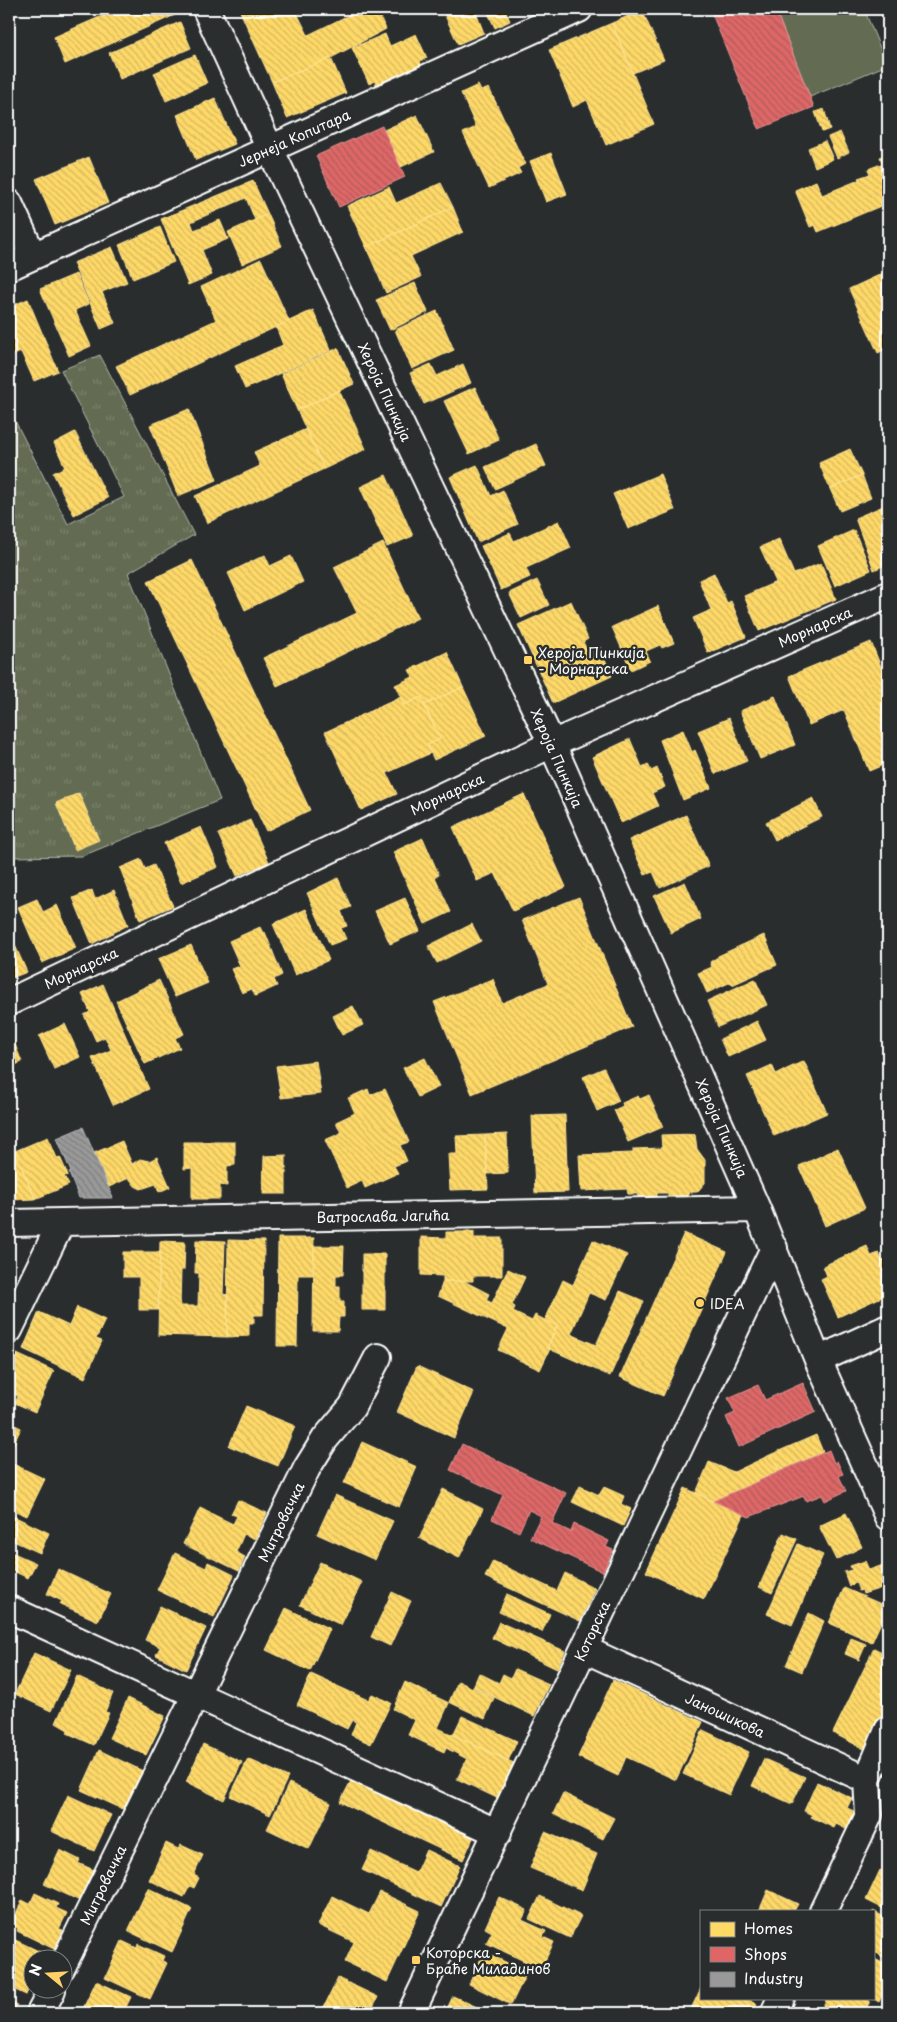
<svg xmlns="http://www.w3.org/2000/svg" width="897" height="2022" font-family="'Playpen Sans',sans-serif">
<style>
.grass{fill:url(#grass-tufts);stroke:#b2b6a8}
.pitch{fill:#646c52;stroke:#b2b6a8}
.homes{fill:url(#homes-back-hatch);stroke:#ffe494}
.shops{fill:url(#shops-back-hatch);stroke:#e99494}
.industry{fill:url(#industry-back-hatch);stroke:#b8b8b8}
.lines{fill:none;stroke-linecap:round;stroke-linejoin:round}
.minor-casing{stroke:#fff;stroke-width:30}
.minor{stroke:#2a2d2e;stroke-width:26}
.poi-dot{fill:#ffd166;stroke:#2a2d2e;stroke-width:2}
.labels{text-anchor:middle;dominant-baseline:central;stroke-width:5;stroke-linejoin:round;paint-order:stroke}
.street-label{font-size:14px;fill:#fff;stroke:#2a2d2e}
.poi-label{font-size:14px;fill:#fff;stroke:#2a2d2e;text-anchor:start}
</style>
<defs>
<pattern id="grass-tufts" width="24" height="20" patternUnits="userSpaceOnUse" patternTransform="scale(1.25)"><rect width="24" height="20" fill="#646c52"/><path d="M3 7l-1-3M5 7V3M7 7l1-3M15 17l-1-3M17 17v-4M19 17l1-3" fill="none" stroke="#7b826c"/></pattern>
<pattern id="homes-back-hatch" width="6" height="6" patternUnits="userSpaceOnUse" patternTransform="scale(1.25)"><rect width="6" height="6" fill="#ffd966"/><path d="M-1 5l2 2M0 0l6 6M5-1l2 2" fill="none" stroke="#d2b660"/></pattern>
<pattern id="shops-back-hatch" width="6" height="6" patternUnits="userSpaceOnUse" patternTransform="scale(1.25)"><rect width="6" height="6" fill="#e06666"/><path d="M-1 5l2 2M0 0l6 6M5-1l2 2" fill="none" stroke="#ac5d5d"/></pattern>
<pattern id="industry-back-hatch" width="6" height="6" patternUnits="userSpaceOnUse" patternTransform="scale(1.25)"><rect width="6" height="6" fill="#999"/><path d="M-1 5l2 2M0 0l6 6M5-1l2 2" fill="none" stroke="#7e7e7e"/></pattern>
</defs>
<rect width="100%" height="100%" fill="#2a2d2e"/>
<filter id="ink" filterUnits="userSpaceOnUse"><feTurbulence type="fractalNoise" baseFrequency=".02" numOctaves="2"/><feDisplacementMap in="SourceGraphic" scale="10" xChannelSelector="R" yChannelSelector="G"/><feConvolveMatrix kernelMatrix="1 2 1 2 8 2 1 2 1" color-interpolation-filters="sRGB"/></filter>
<g filter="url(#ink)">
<!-- grass -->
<path class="grass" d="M 100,355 L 194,535 L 128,573 L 220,800 L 82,856 L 9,857 L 9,409 L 68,524 L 124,497 L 61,370 Z"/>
<!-- pitch -->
<path class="pitch" d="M 775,9 L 864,9 L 887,65 L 810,97 Z"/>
<!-- homes -->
<path class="homes" d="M 118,9 L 173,9 L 175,15 L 65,64 L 54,37 Z
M 239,9 L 295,9 L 308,35 L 361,9 L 376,9 L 386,29 L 331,58 L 272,82 Z
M 442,9 L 478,9 L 475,10 L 484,33 L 458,44 Z
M 486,9 L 505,9 L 510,21 L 495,28 Z
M 642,10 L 664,60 L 633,73 L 612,23 Z
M 180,22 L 191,48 L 120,79 L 109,53 Z
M 612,23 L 654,124 L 606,145 L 587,100 L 573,107 L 549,50 Z
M 385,34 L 390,46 L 416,34 L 427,58 L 420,61 L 421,65 L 376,85 L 375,81 L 369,84 L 352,48 Z
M 195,55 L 207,83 L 166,101 L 154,73 Z
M 331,58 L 346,93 L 287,118 L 272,82 Z
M 478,85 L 481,91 L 489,88 L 525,164 L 518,168 L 521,173 L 489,188 L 463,133 L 476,127 L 461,93 Z
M 215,98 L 235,144 L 196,160 L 177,115 Z
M 824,109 L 830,129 L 822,132 L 815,112 Z
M 417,115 L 434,152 L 401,167 L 384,130 Z
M 840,132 L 849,152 L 837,158 L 828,137 Z
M 825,141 L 833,159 L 815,167 L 808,148 Z
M 551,153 L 567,194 L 546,202 L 530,161 Z
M 888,154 L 888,177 L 880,157 Z
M 89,157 L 108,203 L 55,225 L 36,179 Z
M 881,164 L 888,183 L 888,203 L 818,232 L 815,225 L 810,227 L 795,190 L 816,181 L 822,195 L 859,180 L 858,178 L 870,174 L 868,169 Z
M 253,181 L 268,214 L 255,220 L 246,198 L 191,222 L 194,230 L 220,220 L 228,239 L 202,250 L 212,275 L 188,285 L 161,219 Z
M 441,183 L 453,207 L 366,247 L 347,206 L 389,187 L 396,203 Z
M 453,207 L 463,232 L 411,256 L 421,277 L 386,293 L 366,247 Z
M 268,214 L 282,246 L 242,264 L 228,232 Z
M 160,227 L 174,262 L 133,279 L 119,245 Z
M 112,247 L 127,282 L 102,292 L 115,323 L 101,329 L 73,263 Z
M 261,259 L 289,321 L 130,395 L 116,366 L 216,320 L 201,287 Z
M 888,271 L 888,348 L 878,353 L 849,289 Z
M 76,274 L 89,304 L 75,310 L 91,346 L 69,356 L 40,289 Z
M 415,283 L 428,312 L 390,330 L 376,300 Z
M 28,299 L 58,371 L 34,381 L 21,352 L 9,357 L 9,307 Z
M 313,310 L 331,350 L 245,389 L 235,366 L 283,345 L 276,327 Z
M 437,311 L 454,350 L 412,369 L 395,330 Z
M 338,348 L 354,384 L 297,410 L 281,374 Z
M 431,364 L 437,376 L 463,364 L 471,383 L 424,404 L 410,373 Z
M 475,387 L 499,440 L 469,454 L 444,401 Z
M 339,390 L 366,449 L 324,469 L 297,410 Z
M 189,409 L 217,480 L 178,496 L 150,425 Z
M 306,429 L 324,469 L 207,523 L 195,496 L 260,466 L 254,452 Z
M 75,432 L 108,498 L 74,515 L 53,473 L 65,467 L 54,443 Z
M 536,444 L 546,466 L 495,489 L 485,467 Z
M 850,449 L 862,475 L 830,489 L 819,463 Z
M 477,465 L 491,496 L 503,490 L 518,524 L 478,542 L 450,477 Z
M 660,474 L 675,510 L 628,529 L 613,494 Z
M 386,475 L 413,536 L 387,547 L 360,487 Z
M 862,475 L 871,498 L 840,511 L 830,489 Z
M 888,504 L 888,567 L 887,564 L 874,570 L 855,518 Z
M 559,521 L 571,548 L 526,568 L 530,577 L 501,590 L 481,546 L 510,533 L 514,541 Z
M 854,530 L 871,570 L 835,586 L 818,546 Z
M 779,539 L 794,574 L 821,563 L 836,599 L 759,631 L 744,596 L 776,582 L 760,547 Z
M 383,543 L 418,618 L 277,686 L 263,658 L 357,613 L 334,567 Z
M 265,555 L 270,566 L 291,556 L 303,582 L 245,610 L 228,573 Z
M 192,560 L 310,810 L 266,831 L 148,581 Z
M 714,573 L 727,603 L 731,601 L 746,637 L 708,653 L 693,618 L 711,610 L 699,580 Z
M 537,580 L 549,605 L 521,618 L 509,593 Z
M 571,601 L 588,639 L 583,642 L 588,652 L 600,647 L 612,676 L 553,703 L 518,625 Z
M 658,606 L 674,643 L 662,648 L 660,645 L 646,651 L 650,661 L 631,670 L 612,627 Z
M 871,642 L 888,684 L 888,763 L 869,771 L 844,710 L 809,725 L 789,676 Z
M 447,652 L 463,687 L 424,705 L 421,697 L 404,705 L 395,685 L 413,677 L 409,670 Z
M 463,687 L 486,736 L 434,760 L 427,745 L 440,739 L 424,705 Z
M 775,696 L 795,745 L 760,759 L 740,711 Z
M 401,697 L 404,705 L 421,697 L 440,739 L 427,745 L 431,753 L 387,773 L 397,794 L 361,810 L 325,732 Z
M 729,718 L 747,761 L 715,774 L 698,731 Z
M 683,730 L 692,752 L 695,750 L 711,788 L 683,800 L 660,740 Z
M 630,739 L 642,767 L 648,764 L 651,771 L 657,768 L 665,787 L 652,793 L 658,806 L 621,823 L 592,757 Z
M 79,793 L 99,840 L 75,850 L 56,803 Z
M 524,794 L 566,887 L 513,911 L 495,873 L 477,881 L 453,827 Z
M 813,798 L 822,817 L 775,840 L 766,822 Z
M 686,815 L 709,866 L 660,888 L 653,872 L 645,875 L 629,840 Z
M 250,820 L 269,862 L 237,876 L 218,834 Z
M 201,827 L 218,867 L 181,883 L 164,843 Z
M 423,838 L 439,875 L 435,877 L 451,912 L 425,924 L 393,852 Z
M 141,859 L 145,869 L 154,865 L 173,906 L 140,920 L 120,868 Z
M 338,878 L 351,907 L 341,911 L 347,926 L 341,928 L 346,939 L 330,945 L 307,893 Z
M 685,882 L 701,919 L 671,933 L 654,896 Z
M 92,890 L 95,899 L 114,890 L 128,925 L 92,944 L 73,898 Z
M 579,897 L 632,1027 L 472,1094 L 434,1002 L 493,979 L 502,1003 L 548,984 L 522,920 Z
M 405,898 L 420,931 L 390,944 L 375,911 Z
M 37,899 L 43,912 L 57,905 L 76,948 L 42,963 L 18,907 Z
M 306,909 L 329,960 L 295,975 L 273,924 Z
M 472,924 L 481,941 L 437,963 L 428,946 Z
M 260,927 L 263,933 L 265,932 L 282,975 L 274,979 L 277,986 L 255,996 L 252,989 L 242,993 L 231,969 L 240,966 L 229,941 Z
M 764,935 L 777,965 L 732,985 L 731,982 L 707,993 L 698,973 L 712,967 L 710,962 L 718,957 L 718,956 Z
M 14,943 L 27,972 L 9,979 L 9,945 Z
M 191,945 L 208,983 L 175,997 L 158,959 Z
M 755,979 L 767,1005 L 718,1027 L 707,1001 Z
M 159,980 L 184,1034 L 175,1038 L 180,1048 L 145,1064 L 116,1001 Z
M 103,984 L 149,1089 L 113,1105 L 92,1058 L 111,1050 L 105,1037 L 96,1041 L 84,1015 L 90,1012 L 82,994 Z
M 353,1006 L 363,1025 L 342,1035 L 333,1016 Z
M 757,1021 L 766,1040 L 728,1057 L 720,1039 Z
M 65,1024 L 80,1057 L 54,1069 L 39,1036 Z
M 10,1032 L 22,1062 L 9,1068 L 9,1033 Z
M 425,1058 L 439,1087 L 418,1097 L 403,1068 Z
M 316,1061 L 321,1094 L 281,1098 L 276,1066 Z
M 804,1061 L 827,1113 L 774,1136 L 747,1076 L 772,1065 L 776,1074 Z
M 604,1068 L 619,1101 L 597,1111 L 583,1077 Z
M 368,1089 L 370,1095 L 385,1089 L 409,1142 L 400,1145 L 407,1161 L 394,1166 L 398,1173 L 365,1188 L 362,1181 L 347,1188 L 325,1140 L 341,1133 L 336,1122 L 355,1113 L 348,1098 Z
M 649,1095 L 663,1127 L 628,1142 L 614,1110 L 623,1106 L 622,1103 L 638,1096 L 640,1099 Z
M 565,1115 L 568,1192 L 535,1193 L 532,1116 Z
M 507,1134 L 508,1173 L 487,1174 L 485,1135 Z
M 695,1134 L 697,1149 L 705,1160 L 705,1183 L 697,1192 L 689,1192 L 689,1196 L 668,1197 L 668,1193 L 657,1193 L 657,1197 L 639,1198 L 638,1194 L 628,1194 L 627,1189 L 581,1191 L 579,1155 L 633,1153 L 633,1149 L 662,1148 L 661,1135 Z
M 485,1135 L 488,1189 L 450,1190 L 448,1154 L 457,1154 L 456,1136 Z
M 48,1137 L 57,1158 L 60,1157 L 68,1175 L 64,1176 L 69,1185 L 35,1199 L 15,1151 Z
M 122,1141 L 132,1164 L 140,1159 L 149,1161 L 157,1157 L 170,1187 L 159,1192 L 156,1184 L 141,1189 L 135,1186 L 129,1178 L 109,1187 L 94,1153 Z
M 184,1142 L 235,1142 L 235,1165 L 227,1166 L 227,1186 L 220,1185 L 220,1199 L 192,1199 L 192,1168 L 184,1169 Z
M 838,1148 L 865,1208 L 825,1226 L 799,1166 Z
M 15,1151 L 35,1199 L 9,1200 L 9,1152 Z
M 286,1155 L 286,1194 L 263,1194 L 264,1156 Z
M 446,1232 L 474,1232 L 474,1238 L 502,1238 L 502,1276 L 473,1276 L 473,1281 L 443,1281 L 443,1276 L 421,1275 L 421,1237 L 446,1238 Z
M 684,1233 L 727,1252 L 663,1396 L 620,1377 Z
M 278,1238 L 314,1238 L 313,1275 L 298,1275 L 297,1346 L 277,1346 Z
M 196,1240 L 225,1241 L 223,1294 L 228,1295 L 227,1337 L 158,1335 L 160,1241 L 185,1242 L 184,1270 L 181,1270 L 180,1306 L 198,1306 L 199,1273 L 195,1273 Z
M 228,1240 L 264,1241 L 263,1315 L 254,1315 L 254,1323 L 249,1323 L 249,1336 L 227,1337 Z
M 593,1240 L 627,1255 L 606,1300 L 589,1293 L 571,1334 L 596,1345 L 620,1291 L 644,1301 L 610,1376 L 547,1348 L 557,1326 L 545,1320 L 563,1280 L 573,1285 Z
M 314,1246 L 344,1246 L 343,1275 L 336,1275 L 336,1286 L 340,1286 L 340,1302 L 344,1302 L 344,1317 L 339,1317 L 338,1331 L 313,1331 Z
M 867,1246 L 871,1256 L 879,1253 L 882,1261 L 885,1260 L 888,1266 L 888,1294 L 838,1317 L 821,1279 L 827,1276 L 823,1266 Z
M 123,1252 L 160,1252 L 158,1310 L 139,1310 L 139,1277 L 123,1277 Z
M 362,1254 L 385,1254 L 385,1310 L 362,1310 Z
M 508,1269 L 525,1277 L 512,1305 L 515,1307 L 513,1312 L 532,1321 L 535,1315 L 557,1326 L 547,1348 L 550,1349 L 540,1370 L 498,1350 L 508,1329 L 438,1296 L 443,1281 L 464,1281 L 489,1294 L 486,1300 L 492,1303 Z
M 77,1307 L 105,1320 L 96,1339 L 102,1341 L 85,1378 L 23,1349 L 39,1312 L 69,1326 Z
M 17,1354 L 54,1371 L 35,1412 L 15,1403 L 18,1396 L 9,1392 L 9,1372 Z
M 417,1366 L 474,1392 L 454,1438 L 397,1412 Z
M 888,1372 L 888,1390 L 881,1375 Z
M 246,1406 L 295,1426 L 278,1466 L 229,1446 Z
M 9,1422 L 21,1428 L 9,1454 Z
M 816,1435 L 823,1452 L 779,1471 L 772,1454 Z
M 362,1442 L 417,1467 L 399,1507 L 344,1483 Z
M 772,1454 L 779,1471 L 713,1501 L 696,1493 L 709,1462 L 734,1472 Z
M 9,1462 L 45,1479 L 27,1516 L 9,1508 Z
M 580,1486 L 599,1495 L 604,1487 L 624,1496 L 621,1504 L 631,1509 L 623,1526 L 572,1502 Z
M 685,1488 L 744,1515 L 704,1599 L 646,1572 Z
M 443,1489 L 483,1509 L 459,1558 L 419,1538 Z
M 335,1495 L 393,1521 L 375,1560 L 317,1534 Z
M 238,1500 L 267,1513 L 255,1539 L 244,1534 L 236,1552 L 245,1557 L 239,1571 L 183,1544 L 200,1508 L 233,1524 L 237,1516 L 231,1514 Z
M 846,1513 L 862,1547 L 836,1560 L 819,1526 Z
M 9,1514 L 49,1533 L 40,1553 L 9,1539 Z
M 783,1533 L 797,1539 L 772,1593 L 759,1587 Z
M 798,1544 L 823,1555 L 792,1625 L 767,1614 Z
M 9,1551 L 36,1563 L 28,1578 L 9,1569 Z
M 175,1553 L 206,1568 L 208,1562 L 234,1575 L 214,1617 L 157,1590 Z
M 493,1561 L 557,1591 L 565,1573 L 595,1588 L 580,1621 L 485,1577 Z
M 865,1561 L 869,1570 L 886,1564 L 888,1586 L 863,1594 L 862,1590 L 859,1591 L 856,1583 L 849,1586 L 844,1572 L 852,1570 L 850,1566 Z
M 320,1562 L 362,1582 L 341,1625 L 300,1605 Z
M 58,1569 L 111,1594 L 98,1621 L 60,1604 L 62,1601 L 47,1594 Z
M 844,1588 L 888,1607 L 872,1642 L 829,1623 Z
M 392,1592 L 411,1601 L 390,1646 L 371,1637 Z
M 507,1594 L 550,1614 L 542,1632 L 499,1612 Z
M 160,1606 L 206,1628 L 186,1670 L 156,1655 L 160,1647 L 145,1640 Z
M 286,1608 L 330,1629 L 310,1671 L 266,1650 Z
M 809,1613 L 824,1621 L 802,1672 L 786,1665 Z
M 499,1622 L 565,1651 L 557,1669 L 492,1638 Z
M 851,1638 L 866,1644 L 859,1660 L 845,1654 Z
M 874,1648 L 888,1655 L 888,1703 L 866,1750 L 833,1733 Z
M 34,1653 L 71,1670 L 51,1711 L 15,1694 Z
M 515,1669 L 549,1684 L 534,1716 L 473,1687 L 479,1673 L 499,1683 L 503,1674 L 511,1678 Z
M 311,1674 L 368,1700 L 372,1694 L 391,1703 L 371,1744 L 351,1735 L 356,1722 L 352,1720 L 347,1729 L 297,1705 Z
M 77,1676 L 113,1693 L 105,1712 L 109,1713 L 94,1745 L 67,1733 L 68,1730 L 56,1723 Z
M 613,1680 L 703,1722 L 676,1780 L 626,1757 L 618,1776 L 578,1757 Z
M 458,1681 L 494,1698 L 485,1719 L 449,1702 Z
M 405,1682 L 449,1703 L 438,1728 L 516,1764 L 499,1799 L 457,1779 L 467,1759 L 446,1748 L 444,1752 L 408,1735 L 415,1720 L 393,1709 Z
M 128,1698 L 165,1716 L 146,1755 L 109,1738 Z
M 462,1716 L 517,1741 L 508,1761 L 453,1735 Z
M 703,1730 L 749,1752 L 729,1795 L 683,1774 Z
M 203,1744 L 242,1762 L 224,1800 L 186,1782 Z
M 99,1750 L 145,1772 L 127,1811 L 81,1790 Z
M 248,1759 L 288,1777 L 270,1815 L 230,1796 Z
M 764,1759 L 805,1777 L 792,1804 L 752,1786 Z
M 354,1775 L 474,1836 L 463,1860 L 340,1802 Z
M 817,1782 L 852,1798 L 847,1808 L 856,1812 L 848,1830 L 836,1824 L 834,1828 L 811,1817 L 812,1815 L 804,1811 Z
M 289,1783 L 331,1803 L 309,1849 L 267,1829 Z
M 563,1793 L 614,1818 L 603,1839 L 553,1814 Z
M 68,1795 L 111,1815 L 94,1851 L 51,1831 Z
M 545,1832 L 597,1854 L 582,1890 L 530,1868 Z
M 166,1843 L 178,1849 L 181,1845 L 203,1855 L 194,1875 L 199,1878 L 194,1888 L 190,1886 L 184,1897 L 149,1880 Z
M 60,1850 L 80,1860 L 78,1863 L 94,1870 L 80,1901 L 44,1884 Z
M 426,1850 L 460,1866 L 441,1907 L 362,1870 L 371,1851 L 416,1872 Z
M 880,1870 L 888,1873 L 888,1911 L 866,1900 Z
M 148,1888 L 192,1909 L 172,1952 L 128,1931 Z
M 768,1890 L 798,1904 L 794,1911 L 759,1911 Z
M 380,1892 L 420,1911 L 387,1982 L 345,1962 L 354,1942 L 318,1925 L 332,1896 L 369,1914 Z
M 35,1893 L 58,1904 L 56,1908 L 67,1913 L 59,1929 L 63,1930 L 54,1949 L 17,1931 L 18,1928 L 11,1925 L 22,1900 L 30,1904 Z
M 540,1896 L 581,1916 L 570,1938 L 529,1919 Z
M 499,1897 L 527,1910 L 522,1920 L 546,1931 L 543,1937 L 554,1942 L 541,1969 L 486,1943 L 492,1932 L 485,1928 Z
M 873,1911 L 888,1919 L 888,1959 L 873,1952 Z
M 9,1937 L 45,1954 L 43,1960 L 32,1960 L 32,1981 L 26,1995 L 9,1987 Z
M 122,1941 L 137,1948 L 138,1944 L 164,1956 L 162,1961 L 167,1963 L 150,1999 L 105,1978 Z
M 484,1952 L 527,1972 L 511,2005 L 469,1984 Z
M 873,1958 L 888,1966 L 888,1991 L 885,1989 L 879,2002 L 872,1998 Z
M 338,1978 L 378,1997 L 370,2013 L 321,2013 Z
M 96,1981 L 131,1997 L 123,2013 L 81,2013 Z
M 701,1988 L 701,1998 L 745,1998 L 757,2004 L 753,2013 L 689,2013 Z
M 453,1996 L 490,2013 L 445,2013 Z
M 827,1998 L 864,1998 L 870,2001 L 864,2013 L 820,2013 Z
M 9,2001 L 17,2005 L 13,2013 L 9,2013 Z"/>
<!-- shops -->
<path class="shops" d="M 710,9 L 775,9 L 814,107 L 759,129 Z
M 382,126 L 405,177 L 339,207 L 316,156 Z
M 803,1383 L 816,1412 L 739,1447 L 726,1417 L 735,1413 L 728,1398 L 758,1385 L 765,1400 Z
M 462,1444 L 566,1493 L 552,1523 L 571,1532 L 574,1524 L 609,1541 L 606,1547 L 613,1550 L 603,1572 L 530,1538 L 541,1516 L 529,1510 L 519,1532 L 492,1519 L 503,1495 L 450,1470 Z
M 829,1450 L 834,1463 L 837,1461 L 843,1474 L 839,1476 L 846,1491 L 825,1501 L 822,1495 L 806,1501 L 804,1496 L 749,1517 L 713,1501 Z"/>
<!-- industry -->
<path class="industry" d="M 83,1127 L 113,1198 L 79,1198 L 69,1173 L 71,1172 L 57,1138 Z"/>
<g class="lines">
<defs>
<path id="minor" d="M 206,9 L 270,149 L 552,744 L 757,1209 L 818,1360 L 888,1517
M 9,203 L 33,256
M 9,267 L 579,9
M 9,1002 L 552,744 L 888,595
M 9,1223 L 757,1209
M 9,1330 L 61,1223
M 818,1360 L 888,1328
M 9,1609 L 498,1833
M 584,1649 L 867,1780
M 823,1911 L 869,1815 L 867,1780 L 888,1730
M 62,1967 L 307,1468 L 325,1439 L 352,1407 L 378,1357
M 40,2013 L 52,1990
M 411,2013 L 774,1248
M 774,2013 L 781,1998"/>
</defs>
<!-- minor casing -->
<use href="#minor" class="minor-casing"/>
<!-- minor -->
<use href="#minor" class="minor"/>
</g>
</g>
<!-- markers -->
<g class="poi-dot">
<rect x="523" y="655" width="10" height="10" rx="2.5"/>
<circle cx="700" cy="1303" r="5"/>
<rect x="411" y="1955" width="10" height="10" rx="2.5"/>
</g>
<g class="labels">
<!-- street labels -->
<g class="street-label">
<text transform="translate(294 138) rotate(-24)">Јернеја Копитара</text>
<text transform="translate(385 392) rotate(65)">Хероја Пинкија</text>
<text transform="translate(815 627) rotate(-24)">Морнарска</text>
<text transform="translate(557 758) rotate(66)">Хероја Пинкија</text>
<text transform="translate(447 794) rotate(-25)">Морнарска</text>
<text transform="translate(81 968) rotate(-25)">Морнарска</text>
<text transform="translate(722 1128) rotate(66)">Хероја Пинкија</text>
<text transform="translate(383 1216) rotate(-1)">Ватрослава Јагића</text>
<text transform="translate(281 1522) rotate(-64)">Митровачка</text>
<text transform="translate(592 1631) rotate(-65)">Которска</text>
<text transform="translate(725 1715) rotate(25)">Јаношикова</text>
<text transform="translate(103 1885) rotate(-64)">Митровачка</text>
</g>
<!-- poi labels -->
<g class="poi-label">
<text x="538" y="652">Хероја Пинкија<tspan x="538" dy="16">- Морнарска</tspan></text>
<text x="710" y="1303">IDEA</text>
<text x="426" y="1952">Которска -<tspan x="426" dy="16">Браће Миладинов</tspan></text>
</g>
</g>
<!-- margin -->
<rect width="897" height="2022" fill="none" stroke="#2a2d2e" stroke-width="30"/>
<rect x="15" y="15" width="867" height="1992" fill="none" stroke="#fff" stroke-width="2" filter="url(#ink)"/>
<!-- legend -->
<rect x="700" y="1910" width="175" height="90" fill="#2a2d2e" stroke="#7f8182"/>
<rect x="710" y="1922" width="25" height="15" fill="#ffd966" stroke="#7f8182"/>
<text x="744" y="1934" font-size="15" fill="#ffffff">Homes</text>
<rect x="710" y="1947" width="25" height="15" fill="#e06666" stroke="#7f8182"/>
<text x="744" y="1960" font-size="15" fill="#ffffff">Shops</text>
<rect x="710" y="1972" width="25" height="15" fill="#999999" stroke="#7f8182"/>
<text x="744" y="1984" font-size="15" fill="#ffffff">Industry</text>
<!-- north arrow -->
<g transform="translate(48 1974) rotate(288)"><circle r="24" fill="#2a2d2e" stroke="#7f8182"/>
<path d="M0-4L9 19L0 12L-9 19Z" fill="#ffd166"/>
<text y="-8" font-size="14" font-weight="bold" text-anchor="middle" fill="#ffffff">N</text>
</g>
</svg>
